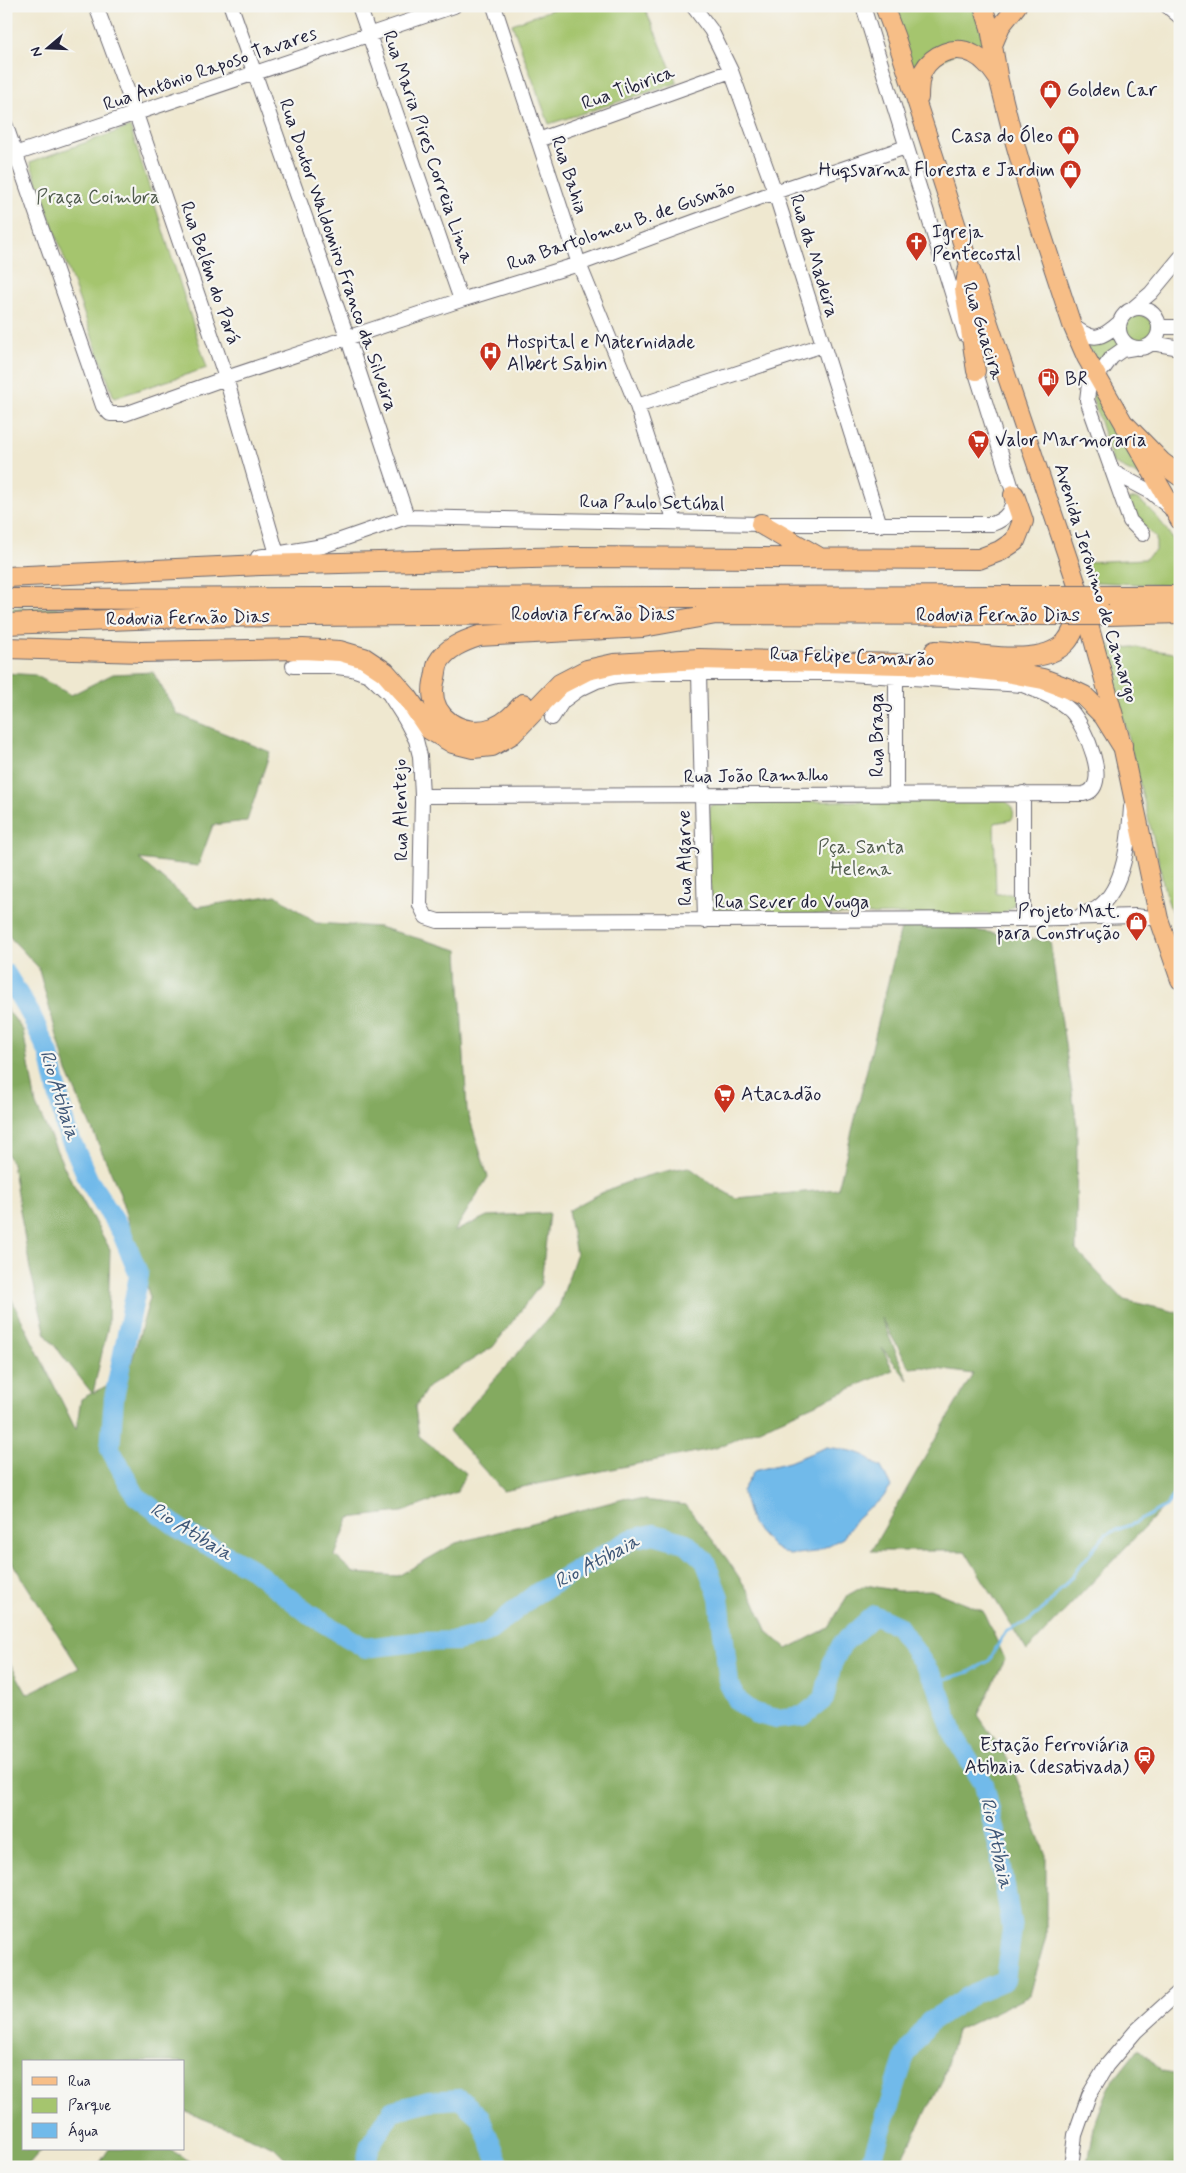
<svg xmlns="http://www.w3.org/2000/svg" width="1186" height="2173" font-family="Mynerve,sans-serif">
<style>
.green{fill:#a5c56e;stroke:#647454}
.forest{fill:#84aa61;stroke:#53664e}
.water{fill:#71baea;stroke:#4a6e92}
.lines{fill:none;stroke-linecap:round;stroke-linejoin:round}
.stream{stroke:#71baea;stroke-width:3}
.river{stroke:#71baea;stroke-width:20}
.minor-casing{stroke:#6a676f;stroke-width:16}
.major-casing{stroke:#6a676f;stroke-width:20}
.highway-casing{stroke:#6a676f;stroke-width:22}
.minor{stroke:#fff;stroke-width:14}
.major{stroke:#f7be87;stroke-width:18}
.highway{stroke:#f7be87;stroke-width:20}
.highway-bridge-casing{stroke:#6a676f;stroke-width:22;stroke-linecap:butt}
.highway-bridge{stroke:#f7be87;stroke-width:20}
.labels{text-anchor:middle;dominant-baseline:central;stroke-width:4.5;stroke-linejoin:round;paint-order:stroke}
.street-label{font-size:19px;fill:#22223b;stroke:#f6f6f2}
.poi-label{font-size:19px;fill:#22223b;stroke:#f6f6f2;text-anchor:start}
.park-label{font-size:19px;fill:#505b4d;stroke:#f6f6f2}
.water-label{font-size:20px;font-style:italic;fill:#3e5778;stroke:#f6f6f2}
</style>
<rect width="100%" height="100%" fill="#f6f6f2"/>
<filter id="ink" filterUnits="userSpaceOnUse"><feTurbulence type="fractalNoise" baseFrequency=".02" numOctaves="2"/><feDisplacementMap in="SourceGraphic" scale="10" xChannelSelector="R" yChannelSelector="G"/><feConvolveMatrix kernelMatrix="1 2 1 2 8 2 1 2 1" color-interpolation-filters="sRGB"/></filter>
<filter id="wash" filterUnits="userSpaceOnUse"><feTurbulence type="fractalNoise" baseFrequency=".0096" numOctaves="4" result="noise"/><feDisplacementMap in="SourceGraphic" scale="20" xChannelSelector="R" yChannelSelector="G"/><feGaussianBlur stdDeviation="1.12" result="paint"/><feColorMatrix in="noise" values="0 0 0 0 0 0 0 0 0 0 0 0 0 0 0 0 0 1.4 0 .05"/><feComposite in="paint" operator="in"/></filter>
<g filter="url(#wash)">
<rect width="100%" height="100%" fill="#efe8d0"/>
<!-- green -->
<path class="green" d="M 562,6 L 644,6 L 677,83 L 549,124 L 512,24 Z
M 891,6 L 901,6 L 905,10 L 920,6 L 973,6 L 990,55 L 969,45 L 913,77 Z
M 130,127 L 207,368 L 114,398 L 30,162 Z
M1125 329a14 14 0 1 1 28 0a14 14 0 1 1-28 0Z
M 1118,330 L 1121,341 L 1126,346 L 1101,368 L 1085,341 L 1091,343 L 1095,342 Z
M 1091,393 L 1100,398 L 1134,456 L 1141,477 L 1113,463 Z
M 1136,498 C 1153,510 1173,534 1179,554 C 1182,563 1180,576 1180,586 L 1094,582 L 1086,562 L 1145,559 L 1156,550 L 1156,538 L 1129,511 L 1128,500 Z
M 6,608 L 150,609 L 6,619 Z
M 1103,638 L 1112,649 L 1133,647 L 1180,654 L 1180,937 L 1165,892 L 1156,849 Z
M 1005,800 C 1011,805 1017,813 1011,820 L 994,823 L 996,894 L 1016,894 L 1013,907 L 1002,914 L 722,915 L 711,909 L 709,807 L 717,802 Z"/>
<!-- forest -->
<path class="forest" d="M 153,672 L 177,714 L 270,752 L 247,821 L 213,825 L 198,866 L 139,859 L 196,907 L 276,895 L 316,923 L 379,927 L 458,950 L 467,1110 L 488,1177 L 454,1232 L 487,1216 L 549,1213 L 541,1284 L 493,1347 L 428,1387 L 415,1407 L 419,1436 L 466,1473 L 457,1492 L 402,1512 L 349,1518 L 335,1556 L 354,1573 L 398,1576 L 456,1543 L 627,1498 L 686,1505 L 727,1559 L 754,1600 L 768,1632 L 787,1649 L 828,1628 L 848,1595 L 866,1585 L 898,1591 L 931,1590 L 983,1611 L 1005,1659 L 978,1715 L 1011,1764 L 1046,1855 L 1046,1937 L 1030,1995 L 956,2031 L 943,2079 L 898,2167 L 294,2167 L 274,2147 L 184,2111 L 184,2062 L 24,2062 L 24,2149 L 42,2149 L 26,2167 L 6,2167 L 6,2090 L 9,2089 L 6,2089 L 6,1656 L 27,1694 L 79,1668 L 6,1553 L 6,1288 L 76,1430 L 81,1399 L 92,1393 L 46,1335 L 30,1269 L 12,1164 L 6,1152 L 6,1008 L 23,1030 L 36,1105 L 66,1171 L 110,1249 L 108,1326 L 93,1393 L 128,1374 L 150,1298 L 119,1191 L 67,1072 L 38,967 L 6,933 L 6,673 L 35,675 L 71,695 L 113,674 Z
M 903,920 L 1050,941 L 1077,1126 L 1076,1250 L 1124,1300 L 1180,1313 L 1180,1490 L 1027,1651 L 965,1551 L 871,1551 L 973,1374 L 922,1367 L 910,1368 L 881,1318 L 908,1380 L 882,1348 L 893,1370 L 716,1448 L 503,1491 L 449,1431 L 559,1306 L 576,1255 L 568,1211 C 608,1187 643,1174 689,1167 L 716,1187 L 736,1198 L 838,1189 Z
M 1139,2048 L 1162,2072 L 1180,2075 L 1180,2167 L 1087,2167 L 1095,2123 L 1110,2085 Z
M 109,2149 L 169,2149 L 200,2167 L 97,2167 Z"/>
<!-- water -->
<path class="water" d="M 827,1447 C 839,1449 852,1450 864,1455 C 870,1459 874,1464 881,1467 L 891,1487 L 881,1500 L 867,1509 L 856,1519 L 843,1538 L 815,1552 L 789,1555 L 773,1547 L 752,1524 L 742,1491 L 754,1471 L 789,1462 Z"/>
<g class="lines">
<!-- stream -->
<path class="stream" d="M 936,1682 L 969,1672 L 989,1661 L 1005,1632 L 1029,1621 L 1049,1604 L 1106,1534 L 1135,1523 L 1166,1506 L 1178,1490"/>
<!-- river -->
<path class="river" d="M 6,974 L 31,1015 L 49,1054 L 66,1129 L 89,1181 L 121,1231 L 139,1275 L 114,1398 L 110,1449 L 136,1496 L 184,1532 L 252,1569 L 309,1614 L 365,1648 L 417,1642 L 457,1641 L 487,1633 L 537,1593 L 632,1539 L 654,1534 L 686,1543 L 705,1561 L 719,1597 L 729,1684 L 738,1701 L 754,1713 L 777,1719 L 803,1716 L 824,1699 L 832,1664 L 842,1644 L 874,1615 L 898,1626 L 936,1682 L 954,1736 L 984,1784 L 999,1850 L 1012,1929 L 1005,1980 L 974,1993 L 929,2022 L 905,2056 L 873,2156 L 863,2167
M 365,2167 L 370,2145 L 392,2111 L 429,2101 L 460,2099 L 480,2117 L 500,2167"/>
</g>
</g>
<g filter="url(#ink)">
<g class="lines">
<defs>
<path id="minor" d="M 96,6 L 136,114 L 226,378 L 277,554
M 231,6 L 348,339 L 407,517
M 359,6 L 461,300
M 494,6 L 579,264 L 637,406 L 675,522
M 693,6 L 711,30 L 731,71 L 775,192 L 880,525
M 863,6 L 965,335
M 1167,6 L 1180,17
M 6,126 L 103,406 L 110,414 L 125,414 L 226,378 L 461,300 L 579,264 L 775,192 L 906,147
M 538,140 L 731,71
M 6,157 L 454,6
M1119 328a20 20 0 1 1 40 0a20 20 0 1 1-40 0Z
M 1131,310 L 1151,293 L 1180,258
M 1072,325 C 1093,342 1100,340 1120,322
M 1159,327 L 1180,327
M 1152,343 L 1180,348
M 1134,348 L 1122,350 L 1112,357 L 1104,368 L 1089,384 L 1087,400 L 1130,521 L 1143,534
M 637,406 L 823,345
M 1113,472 L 1151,492 L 1169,507
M 258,557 L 323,546 L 407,517 L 761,524 L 992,524 C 1007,519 1012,510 1014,495 L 973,363
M 293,666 L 330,666 L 352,669 L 369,675 L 389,694 L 405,719 L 416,740 L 420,756 L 422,796 L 420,905 L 426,917 L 438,921 L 1023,919 L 1135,916 L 1159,919
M 699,673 L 705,921
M 896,677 L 896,793
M 422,796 L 1083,794 C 1114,789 1084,725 1071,711 C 1057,698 1040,692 1023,685 L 833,673 L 653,673 L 616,676 L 597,681 L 578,690 L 563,701 L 552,718
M 1080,916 C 1085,913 1092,911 1097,908 C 1125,889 1129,837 1131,807
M 1023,919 L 1023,793
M 1071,2167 L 1075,2135 L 1089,2095 L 1107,2065 L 1136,2031 L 1180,1991"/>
<path id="major" d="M 884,6 L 896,38 L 969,264 L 1083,603 L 1122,745 L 1159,919 L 1180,980
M 983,6 L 990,28 L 999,81 L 1012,133 L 1032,203 L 1072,325 L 1086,357 L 1180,521
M 993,45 L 1001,26 L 1017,6
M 919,98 C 919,89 919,80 923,71 C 932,54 955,44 973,54 C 984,59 991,69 998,79
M 968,267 L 964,289 L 976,371"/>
<path id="highway" d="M 1126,426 L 1161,462 L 1180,476
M 761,524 L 818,557
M 6,577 L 261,565 L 570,557 L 979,559 L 1000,551 L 1015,541 L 1023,521 L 1014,495
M 1103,596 L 1180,596
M 6,599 L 1040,596
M 703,614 L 1045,615
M 1109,615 L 1180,613
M 6,624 L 187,617 L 662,613
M 6,648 L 141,652 L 303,649 L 340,651 L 364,658 L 385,672 L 408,698 L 429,729 L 453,743 L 473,748 L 492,746 L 512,734 L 560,684 L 587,670 L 614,664 L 699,659 L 942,665 L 1006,672 L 1043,679 L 1067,688 L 1084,696 L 1104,716 L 1122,745
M 935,651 C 971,652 1041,670 1066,642 C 1075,632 1078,615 1083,603
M 523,704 C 514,714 506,723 493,728 C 462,739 427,717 434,682 C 436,676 436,668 438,663 C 446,648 464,641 479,636 L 643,627 L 716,614"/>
</defs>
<!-- minor casing -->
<use href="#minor" class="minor-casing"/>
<!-- major casing -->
<use href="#major" class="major-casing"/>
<!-- highway casing -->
<use href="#highway" class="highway-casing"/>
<!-- minor -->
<use href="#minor" class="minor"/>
<!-- major -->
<use href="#major" class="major"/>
<!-- highway -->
<use href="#highway" class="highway"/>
<defs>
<path id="highway-bridge" d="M 1040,596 L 1103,596
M 1045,615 L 1109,615"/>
</defs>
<!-- highway-bridge casing -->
<use href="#highway-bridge" class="highway-bridge-casing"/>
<!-- highway-bridge -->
<use href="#highway-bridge" class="highway-bridge"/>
</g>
</g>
<!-- icons -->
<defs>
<symbol id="shop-pin" viewBox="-11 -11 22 30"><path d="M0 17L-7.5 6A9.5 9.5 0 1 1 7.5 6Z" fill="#c8321e" stroke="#f6f6f2"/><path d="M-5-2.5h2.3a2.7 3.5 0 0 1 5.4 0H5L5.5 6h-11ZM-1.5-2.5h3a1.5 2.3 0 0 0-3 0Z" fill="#fff"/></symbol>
<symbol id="church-pin" viewBox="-11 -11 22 30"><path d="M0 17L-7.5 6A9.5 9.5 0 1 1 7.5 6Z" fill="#c8321e" stroke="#f6f6f2"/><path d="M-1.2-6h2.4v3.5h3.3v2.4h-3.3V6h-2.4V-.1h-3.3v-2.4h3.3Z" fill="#fff"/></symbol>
<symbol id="hospital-pin" viewBox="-11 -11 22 30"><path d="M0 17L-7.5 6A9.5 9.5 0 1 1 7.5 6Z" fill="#c8321e" stroke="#f6f6f2"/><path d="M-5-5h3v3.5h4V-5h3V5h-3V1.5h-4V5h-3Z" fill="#fff"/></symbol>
<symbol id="fuel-pin" viewBox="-11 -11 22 30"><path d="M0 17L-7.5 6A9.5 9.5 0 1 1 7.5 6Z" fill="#c8321e" stroke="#f6f6f2"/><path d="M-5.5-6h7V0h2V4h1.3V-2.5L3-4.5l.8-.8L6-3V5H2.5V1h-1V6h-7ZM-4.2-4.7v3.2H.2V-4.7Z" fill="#fff"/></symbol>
<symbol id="supermarket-pin" viewBox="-11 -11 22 30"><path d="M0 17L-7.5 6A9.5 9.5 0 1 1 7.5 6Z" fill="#c8321e" stroke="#f6f6f2"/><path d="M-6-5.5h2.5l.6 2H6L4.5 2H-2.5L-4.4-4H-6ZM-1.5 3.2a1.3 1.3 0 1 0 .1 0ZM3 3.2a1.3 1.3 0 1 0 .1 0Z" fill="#fff"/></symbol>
<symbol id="station-pin" viewBox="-11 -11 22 30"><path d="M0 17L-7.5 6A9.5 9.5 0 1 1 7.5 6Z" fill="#c8321e" stroke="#f6f6f2"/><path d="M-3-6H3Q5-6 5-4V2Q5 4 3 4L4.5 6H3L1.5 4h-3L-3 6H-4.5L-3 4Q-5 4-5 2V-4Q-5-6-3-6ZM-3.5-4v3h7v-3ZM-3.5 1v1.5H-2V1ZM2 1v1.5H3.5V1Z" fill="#fff"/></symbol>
</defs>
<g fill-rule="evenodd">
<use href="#shop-pin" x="1038" y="78" width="25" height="34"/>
<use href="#shop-pin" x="1056" y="124" width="25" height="34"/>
<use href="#shop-pin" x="1058" y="158" width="25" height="34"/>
<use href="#church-pin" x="904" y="230" width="25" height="34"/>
<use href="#hospital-pin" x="478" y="340" width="25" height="34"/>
<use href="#fuel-pin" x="1036" y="366" width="25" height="34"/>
<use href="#supermarket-pin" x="966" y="428" width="25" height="34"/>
<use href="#shop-pin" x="1124" y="910" width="25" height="34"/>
<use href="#supermarket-pin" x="712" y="1082" width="25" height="34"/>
<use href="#station-pin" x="1132" y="1744" width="25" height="34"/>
</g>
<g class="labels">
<!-- street labels -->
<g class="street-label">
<text transform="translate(210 69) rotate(-19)">Rua Antônio Raposo Tavares</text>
<text transform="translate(628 88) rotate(-20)">Rua Tibirica</text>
<text transform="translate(428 147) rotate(71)">Rua Maria Pires Correia Lima</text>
<text transform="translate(569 175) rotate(72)">Rua Bahia</text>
<text transform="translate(621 226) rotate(-19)">Rua Bartolomeu B. de Gusmão</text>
<text transform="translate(338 255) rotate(71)">Rua Doutor Waldomiro Franco da Silveira</text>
<text transform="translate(814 256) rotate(73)">Rua da Madeira</text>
<text transform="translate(210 273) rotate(71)">Rua Belém do Pará</text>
<text transform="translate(983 331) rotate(73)">Rua Guacira</text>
<text transform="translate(652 503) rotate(1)">Rua Paulo Setúbal</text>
<text transform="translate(1096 583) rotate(73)">Avenida Jerônimo de Camargo</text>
<text x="593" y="614">Rodovia Fernão Dias</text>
<text x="998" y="615">Rodovia Fernão Dias</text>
<text transform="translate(188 618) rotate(-1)">Rodovia Fernão Dias</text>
<text transform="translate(852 657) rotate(2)">Rua Felipe Camarão</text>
<text transform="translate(877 735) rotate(-90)">Rua Braga</text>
<text transform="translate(756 776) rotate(-1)">Rua João Ramalho</text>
<text transform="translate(401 810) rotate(-91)">Rua Alentejo</text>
<text transform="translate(685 858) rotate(-91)">Rua Algarve</text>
<text x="792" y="902">Rua Sever do Vouga</text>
</g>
<!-- poi labels -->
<g class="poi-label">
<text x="1067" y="90">Golden Car</text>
<text x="1053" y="136" text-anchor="end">Casa do Óleo</text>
<text x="1055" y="170" text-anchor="end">Huqsvarna Floresta e Jardim</text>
<text x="932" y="232">Igreja<tspan x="932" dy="22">Pentecostal</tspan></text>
<text x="507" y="342">Hospital e Maternidade<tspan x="507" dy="22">Albert Sabin</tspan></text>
<text x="1065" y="379">BR</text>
<text x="995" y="440">Valor Marmoraria</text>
<text x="1120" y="911" text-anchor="end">Projeto Mat.<tspan x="1120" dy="22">para Construção</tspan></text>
<text x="741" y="1094">Atacadão</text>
<text x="1129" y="1745" text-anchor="end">Estação Ferroviária<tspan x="1129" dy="22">Atibaia (desativada)</tspan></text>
</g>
<!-- park labels -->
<g class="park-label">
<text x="98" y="197">Praça Coimbra</text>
<text x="861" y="847">Pça. Santa<tspan x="861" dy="22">Helena</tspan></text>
</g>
<!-- water labels -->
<g class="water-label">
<text transform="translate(59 1095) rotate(73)">Rio Atibaia</text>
<text transform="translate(191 1532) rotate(32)">Rio Atibaia</text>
<text transform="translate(597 1562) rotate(-28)">Rio Atibaia</text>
<text transform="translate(996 1843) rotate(78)">Rio Atibaia</text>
</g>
</g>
<!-- margin -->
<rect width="1186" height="2173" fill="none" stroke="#f6f6f2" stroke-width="25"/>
<!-- legend -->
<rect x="22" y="2060" width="162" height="90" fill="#f6f6f2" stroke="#a1a1a9"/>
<rect x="32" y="2077" width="25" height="8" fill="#f7be87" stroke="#a1a1a9"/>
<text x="68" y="2086" font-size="15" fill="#22223b">Rua</text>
<rect x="32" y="2098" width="25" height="15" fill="#a5c56e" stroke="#a1a1a9"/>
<text x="68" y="2110" font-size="15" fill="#22223b">Parque</text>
<rect x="32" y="2123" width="25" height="15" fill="#71baea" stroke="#a1a1a9"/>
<text x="68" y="2136" font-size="15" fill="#22223b">Água</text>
<!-- north arrow -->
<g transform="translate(48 48) rotate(251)" stroke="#f6f6f2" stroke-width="4" paint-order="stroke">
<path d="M0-4L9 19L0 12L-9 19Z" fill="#22223b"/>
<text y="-8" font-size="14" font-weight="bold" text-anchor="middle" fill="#22223b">N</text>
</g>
</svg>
